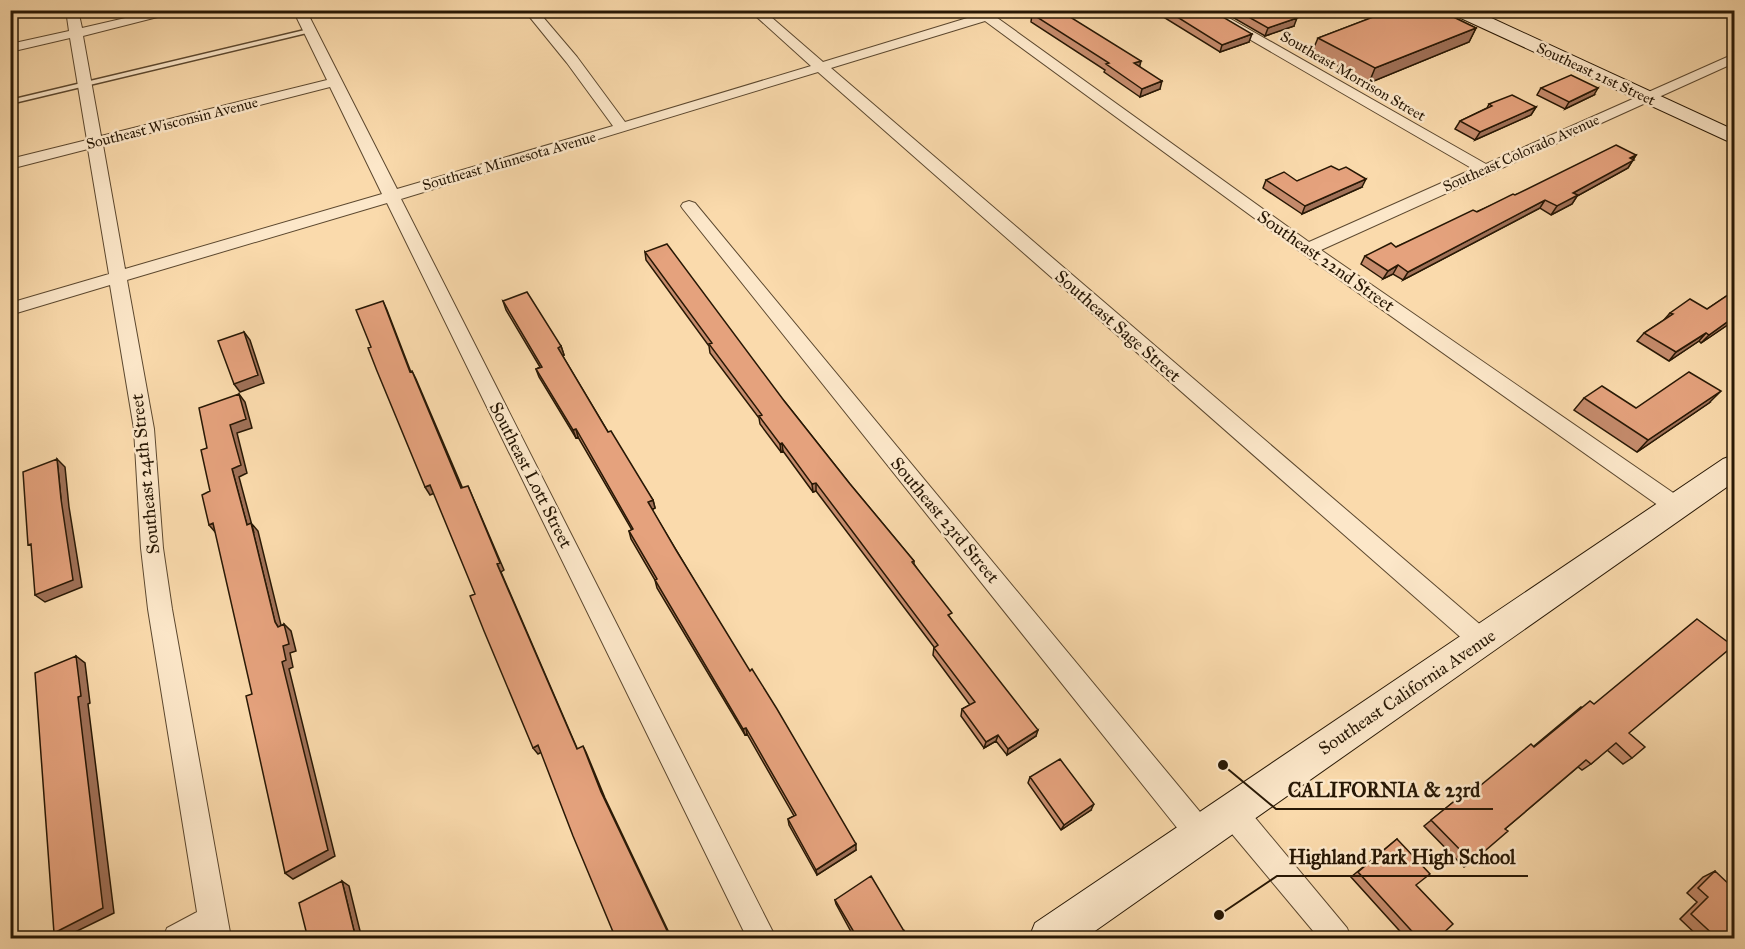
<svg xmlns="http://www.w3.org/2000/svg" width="1745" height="949" font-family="'IM FELL Great Primer',serif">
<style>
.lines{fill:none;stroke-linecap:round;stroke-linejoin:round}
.service-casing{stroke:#5c482f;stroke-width:3}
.minor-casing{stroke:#5c482f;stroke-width:2}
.secondary-casing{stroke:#281805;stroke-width:2}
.service{fill:#fce7c9;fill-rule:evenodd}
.minor{fill:#fce7c9;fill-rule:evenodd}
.secondary{fill:#fce7c9;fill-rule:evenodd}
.wall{fill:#c58b6c;stroke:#281805;stroke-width:1.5}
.shaded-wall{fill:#a07158;stroke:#281805;stroke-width:1.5}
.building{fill:#e5a27d;stroke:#281805;stroke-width:1.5}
.labels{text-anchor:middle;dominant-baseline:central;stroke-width:5;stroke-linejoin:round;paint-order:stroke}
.far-street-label{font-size:15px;fill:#281805;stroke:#fce7c9}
.street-label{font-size:18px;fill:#281805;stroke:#fce7c9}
.leader{fill:none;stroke:#281805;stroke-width:2}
.callout-dot{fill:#281805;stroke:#fce7c9;stroke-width:2}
.callout-label{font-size:20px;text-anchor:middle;font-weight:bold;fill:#281805;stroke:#fce7c9;stroke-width:5;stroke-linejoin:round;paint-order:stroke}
</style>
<rect width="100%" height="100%" fill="#fadaac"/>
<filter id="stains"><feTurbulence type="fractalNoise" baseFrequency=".00333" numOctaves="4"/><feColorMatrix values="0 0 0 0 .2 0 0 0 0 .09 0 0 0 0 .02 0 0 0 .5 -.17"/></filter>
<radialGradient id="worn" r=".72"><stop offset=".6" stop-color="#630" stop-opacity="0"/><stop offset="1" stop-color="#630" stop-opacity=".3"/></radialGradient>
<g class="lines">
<defs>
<path id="service" d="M 309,29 L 311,30 L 311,32 L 10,104 L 10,100 Z"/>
<path id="minor" d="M 66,10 L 78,10 L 82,28 L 160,10 L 185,10 L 83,36 L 101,136 L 327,80 L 293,10 L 306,10 L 397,189 L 613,126 L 567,63 L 524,10 L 537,10 L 577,57 L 625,122 L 811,66 L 749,10 L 763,10 L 823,62 L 977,15 L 973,10 L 1013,10 L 996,17 L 1309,242 L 1473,169 L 1199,10 L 1215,10 L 1486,164 L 1734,54 L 1734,63 L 1321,250 L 1685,501 L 1688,507 L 1685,513 L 1677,516 L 1669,513 L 1302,253 L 985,21 L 831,68 L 1490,633 L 1494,641 L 1490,649 L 1482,652 L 1474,649 L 818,72 L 401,199 L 776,938 L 747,938 L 387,203 L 127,280 L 154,429 L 163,548 L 172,609 L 231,938 L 163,938 L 167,928 L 197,912 L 148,609 L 141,548 L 134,429 L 110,285 L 10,315 L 10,303 L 109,274 L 88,149 L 10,169 L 10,159 L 87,140 L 70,38 L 10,52 L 10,44 L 69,31 ZM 330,87 L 382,194 L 125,269 L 103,145 Z
M 689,201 L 695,203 L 1210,824 L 1214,834 L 1210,844 L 1200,848 L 1190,844 L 683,209 L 681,206 L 683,203 Z
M 1232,798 L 1242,802 L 1347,928 L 1351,938 L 1319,938 L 1222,822 L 1218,812 L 1222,802 Z"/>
<path id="secondary" d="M 1449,10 L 1474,10 L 1734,130 L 1734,144 L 1452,14 Z
M 1734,455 L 1734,482 L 1085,938 L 1029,938 L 1035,923 L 1723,459 Z"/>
</defs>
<!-- service casing -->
<use href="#service" class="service-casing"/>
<!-- minor casing -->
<use href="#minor" class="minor-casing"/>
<!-- secondary casing -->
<use href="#secondary" class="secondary-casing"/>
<!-- service -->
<use href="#service" class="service"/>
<!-- minor -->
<use href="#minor" class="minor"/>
<!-- secondary -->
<use href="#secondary" class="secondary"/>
</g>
<!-- wall -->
<path class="wall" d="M 1152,10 L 1211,10 L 1249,42 L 1220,52 Z
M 1220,10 L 1283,10 L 1294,26 L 1265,36 Z
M 1369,10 L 1439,10 L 1476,28 L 1469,42 L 1369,83 L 1312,52 L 1318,38 L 1371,18 Z
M 1032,14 L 1140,67 L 1160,89 L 1140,97 L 1104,72 L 1105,70 L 1031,22 Z
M 1541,88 L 1594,95 L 1565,109 L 1537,95 Z
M 1489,104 L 1536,107 L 1531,115 L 1475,140 L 1455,129 L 1460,121 L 1487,108 Z
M 1636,155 L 1628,168 L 1577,196 L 1572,204 L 1551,215 L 1540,208 L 1403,280 L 1393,274 L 1383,279 L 1361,264 L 1365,256 L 1396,247 L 1515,195 Z
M 1339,170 L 1362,187 L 1302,214 L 1263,188 L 1266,180 L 1297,181 Z
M 645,252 L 785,402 L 850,484 L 914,561 L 914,564 L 951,619 L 1036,736 L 1007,755 L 996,741 L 984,748 L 961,716 L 962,709 L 970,705 L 933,655 L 934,647 L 816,491 L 813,492 L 783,451 L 781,452 L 760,424 L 759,418 L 710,353 L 709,346 L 646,260 Z
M 1734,291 L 1734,327 L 1729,324 L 1701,343 L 1699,341 L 1669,361 L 1637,341 L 1644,333 L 1663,321 L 1670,313 L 1707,309 Z
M 503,301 L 561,346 L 564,355 L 562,355 L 608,432 L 653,500 L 655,508 L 652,510 L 856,850 L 817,875 L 789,825 L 788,819 L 794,816 L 747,734 L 745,735 L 657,588 L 655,580 L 631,539 L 629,531 L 632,530 L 578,437 L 576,438 L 539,377 L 536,369 L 540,367 L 506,310 Z
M 1584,398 L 1636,408 L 1709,403 L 1637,452 L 1574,410 Z
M 1581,707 L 1629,733 L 1632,758 L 1623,764 L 1607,750 L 1591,764 L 1582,770 L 1578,767 L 1505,829 L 1472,862 L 1464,867 L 1424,826 L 1467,791 L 1470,794 L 1534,746 Z
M 1030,777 L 1091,810 L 1061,830 L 1028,783 Z
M 1397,839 L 1416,885 L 1437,939 L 1407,939 L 1351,877 Z
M 1715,871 L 1734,939 L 1701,939 L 1680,919 L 1697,902 L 1687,893 L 1703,877 Z
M 835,900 L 904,931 L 903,936 L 899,939 L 855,939 L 836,904 Z"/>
<!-- shaded-wall -->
<path class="shaded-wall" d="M 1297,18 L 1294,26 L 1265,36 L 1268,28 Z
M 1476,28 L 1469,42 L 1369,83 L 1375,68 Z
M 1252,34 L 1249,42 L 1220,52 L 1222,45 Z
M 1141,61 L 1139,69 L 1134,63 Z
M 1162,81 L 1160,89 L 1140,97 L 1142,89 Z
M 1598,88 L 1594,95 L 1565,109 L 1569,102 Z
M 1536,107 L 1531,115 L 1475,140 L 1480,132 Z
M 1636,155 L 1628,168 L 1577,196 L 1572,204 L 1551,215 L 1557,206 L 1573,193 Z
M 1366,179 L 1362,187 L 1302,214 L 1305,206 Z
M 1545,200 L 1540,208 L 1403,280 L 1408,272 Z
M 1398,265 L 1393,274 L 1383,279 L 1388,271 Z
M 383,301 L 387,310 L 414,380 L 410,372 Z
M 1734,317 L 1729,324 L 1701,343 L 1709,335 Z
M 244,332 L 250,340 L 264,383 L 240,392 L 234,384 Z
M 1706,333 L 1699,341 L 1669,361 L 1676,352 Z
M 561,346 L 564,355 L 561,356 L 558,348 Z
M 412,371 L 416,379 L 466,496 L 461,488 Z
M 1721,391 L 1709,403 L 1637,452 L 1648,440 Z
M 239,394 L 245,402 L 252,428 L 237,433 L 247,473 L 239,477 L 254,533 L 247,525 L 232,469 L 230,425 Z
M 576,429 L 578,437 L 576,438 L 573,430 Z
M 782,443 L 783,451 L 781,452 L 780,444 Z
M 57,459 L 65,467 L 69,507 L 82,587 L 45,602 L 35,595 L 61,499 Z
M 816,483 L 816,491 L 813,492 L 812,484 Z
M 430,485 L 435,493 L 430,495 L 425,487 Z
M 468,486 L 504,570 L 501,572 L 580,755 L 577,749 L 497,564 Z
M 653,500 L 655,508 L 650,510 L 648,502 Z
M 213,523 L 216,533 L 209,525 Z
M 251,523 L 258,531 L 282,629 L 278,627 L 275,622 Z
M 284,624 L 291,631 L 296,651 L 290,653 L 293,667 L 289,669 L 335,856 L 293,879 L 285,873 L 282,662 Z
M 76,656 L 85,663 L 90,703 L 88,704 L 114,913 L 65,937 L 54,933 L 78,697 Z
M 746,728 L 747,734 L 745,735 L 743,729 Z
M 1038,730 L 1036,736 L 1007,755 L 1008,749 Z
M 998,735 L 996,741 L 984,748 L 986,742 Z
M 538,745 L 542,752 L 538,754 L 533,748 Z
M 583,746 L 586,752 L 605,798 L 672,939 L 601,792 Z
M 1094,804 L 1091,810 L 1061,830 L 1064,825 Z
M 856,844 L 856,850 L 817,875 L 816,870 Z
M 342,881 L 349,886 L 362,939 L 356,939 Z
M 904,931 L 903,936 L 899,939 L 893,939 Z
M 387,933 L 394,938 L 395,939 L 389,939 Z"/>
<!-- building -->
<path class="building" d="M 1043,10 L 1059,10 L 1141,61 L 1134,63 L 1162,81 L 1142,89 L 1106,64 L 1109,63 L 1032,14 Z
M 1166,10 L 1211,10 L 1252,34 L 1222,45 Z
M 1236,10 L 1283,10 L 1297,18 L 1268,28 Z
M 1380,10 L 1439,10 L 1476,28 L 1375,68 L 1318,38 L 1381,14 Z
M 1571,75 L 1598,88 L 1569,102 L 1541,88 Z
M 1512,95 L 1536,107 L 1480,132 L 1460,121 L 1492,106 L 1489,104 Z
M 1616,145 L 1636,155 L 1630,158 L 1634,160 L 1573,193 L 1578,195 L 1557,206 L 1545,200 L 1408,272 L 1398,265 L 1388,271 L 1365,256 L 1391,243 L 1396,247 L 1473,210 L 1477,212 L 1513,194 L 1515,195 Z
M 1331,166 L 1339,170 L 1346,167 L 1366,179 L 1305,206 L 1266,180 L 1284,172 L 1297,181 Z
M 667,244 L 785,402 L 850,484 L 914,561 L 912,562 L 952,613 L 948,615 L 1038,730 L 1008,749 L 998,735 L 986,742 L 962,709 L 975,702 L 934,648 L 938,645 L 816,483 L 812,484 L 782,443 L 780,444 L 759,416 L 762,415 L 709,344 L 712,343 L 645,252 Z
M 1734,291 L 1734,317 L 1709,335 L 1706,333 L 1676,352 L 1644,333 L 1673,314 L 1670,313 L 1690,299 L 1707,309 Z
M 527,292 L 561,346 L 558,348 L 608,432 L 611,431 L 653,500 L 648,502 L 676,550 L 750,671 L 752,669 L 777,709 L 856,844 L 816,870 L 788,819 L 796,815 L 746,728 L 743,729 L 655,580 L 657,579 L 629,531 L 633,529 L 576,429 L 573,430 L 536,369 L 542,367 L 503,301 Z
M 383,301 L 410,372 L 412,371 L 461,488 L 468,486 L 500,563 L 497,564 L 577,749 L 583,746 L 601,792 L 671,939 L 616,939 L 573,836 L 538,745 L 533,748 L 484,631 L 470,596 L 475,594 L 430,485 L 425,487 L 377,371 L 368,348 L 371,347 L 356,310 Z
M 244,332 L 258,375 L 234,384 L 218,341 Z
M 1689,372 L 1721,391 L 1648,440 L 1584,398 L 1602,386 L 1636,408 Z
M 239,394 L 246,419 L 230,425 L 241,465 L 232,469 L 247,525 L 251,523 L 275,622 L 278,627 L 284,624 L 289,644 L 283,646 L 286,660 L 282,662 L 328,850 L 285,873 L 246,696 L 252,694 L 213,523 L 209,525 L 202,495 L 210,491 L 201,450 L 207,448 L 199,408 Z
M 57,459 L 61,499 L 73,580 L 35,595 L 31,544 L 28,545 L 23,472 Z
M 1697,619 L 1733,646 L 1629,733 L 1645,747 L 1632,758 L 1616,743 L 1591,764 L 1586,760 L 1505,829 L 1508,831 L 1472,862 L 1431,820 L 1467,791 L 1470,794 L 1531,744 L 1534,747 L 1590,701 L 1594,704 Z
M 76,656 L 81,696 L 78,697 L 103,908 L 54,933 L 35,673 Z
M 1060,759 L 1094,804 L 1064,825 L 1030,777 Z
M 1397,839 L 1430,874 L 1416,885 L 1453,924 L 1437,939 L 1419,939 L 1358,872 Z
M 1715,871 L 1734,889 L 1734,939 L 1718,939 L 1691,914 L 1708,897 L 1698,888 Z
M 871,876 L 904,931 L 893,939 L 858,939 L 835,900 Z
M 342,881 L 356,939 L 308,939 L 299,903 Z
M 387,933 L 389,939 L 378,939 Z"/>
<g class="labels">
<!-- far-street labels -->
<g class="far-street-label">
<text transform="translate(1596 74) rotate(25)">Southeast 21st Street</text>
<text transform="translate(1353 76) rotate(30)">Southeast Morrison Street</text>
<text transform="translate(172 123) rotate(-14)">Southeast Wisconsin Avenue</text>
<text transform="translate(1521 153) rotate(-24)">Southeast Colorado Avenue</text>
<text transform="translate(509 161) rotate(-16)">Southeast Minnesota Avenue</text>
</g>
<!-- street labels -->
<g class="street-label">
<text transform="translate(1326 261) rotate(35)">Southeast 22nd Street</text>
<text transform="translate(1118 326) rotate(41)">Southeast Sage Street</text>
<text transform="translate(145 474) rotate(-96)">Southeast 24th Street</text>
<text transform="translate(531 475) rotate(63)">Southeast Lott Street</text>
<text transform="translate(945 520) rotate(50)">Southeast 23rd Street</text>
<text transform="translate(1407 692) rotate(-34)">Southeast California Avenue</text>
</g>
</g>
<!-- callouts -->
<path class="leader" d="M1223 765L1276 809H1493M1219 915L1277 876H1528"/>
<g class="callout-dot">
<circle cx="1223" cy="765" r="6"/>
<circle cx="1219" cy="915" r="6"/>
</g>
<g class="callout-label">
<text x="1384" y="797">CALIFORNIA &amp; 23rd</text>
<text x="1402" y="864">Highland Park High School</text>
</g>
<!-- margin -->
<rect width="1745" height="949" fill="none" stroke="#fadaac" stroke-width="36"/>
<rect x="12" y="12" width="1721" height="925" fill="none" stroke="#281805" stroke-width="3"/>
<rect x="18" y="18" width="1709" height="913" fill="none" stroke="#281805" stroke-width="1.5"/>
<rect width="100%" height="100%" filter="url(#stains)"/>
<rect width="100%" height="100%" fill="url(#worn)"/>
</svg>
